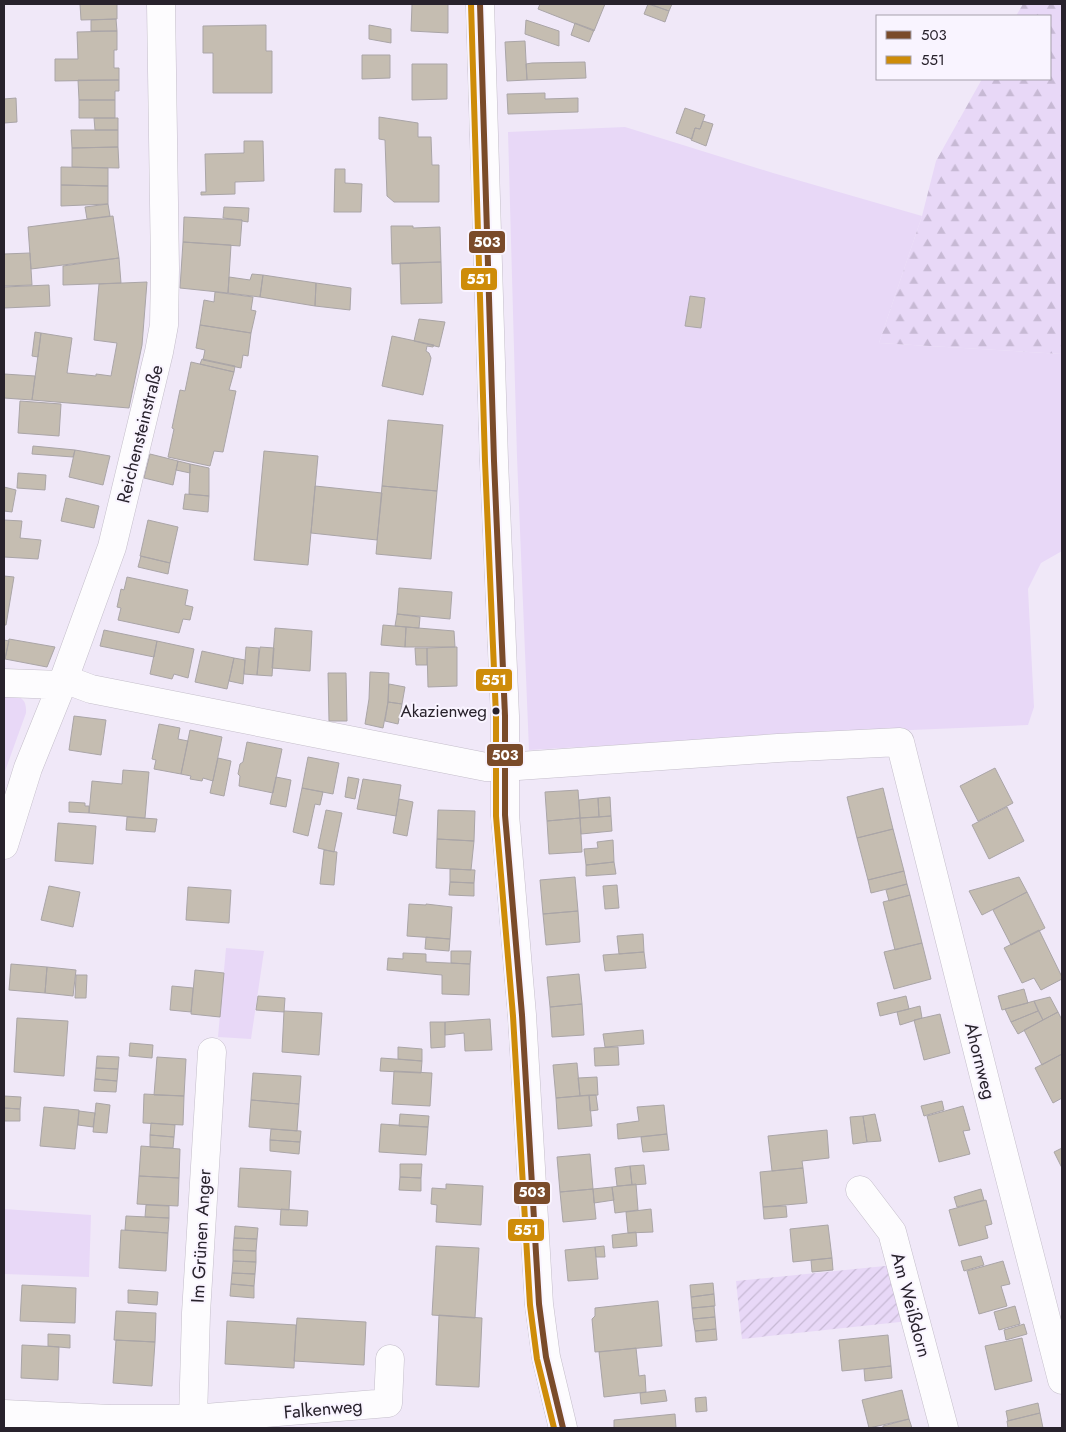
<svg xmlns="http://www.w3.org/2000/svg" width="1066" height="1432" font-family="Jost,sans-serif">
<style>
.green{fill:#e8d8f7}
.forest{fill:url(#forest-firs)}
.garden{fill:url(#garden-furrows)}
.building{fill:#c5bdb1;stroke:#aaa5a7}
.lines{fill:none;stroke-linecap:round;stroke-linejoin:round}
.minor-casing{stroke:#c4beca;stroke-width:29}
.tertiary-casing{stroke:#c4beca;stroke-width:29}
.minor{stroke:#fdfcfe;stroke-width:28}
.tertiary{stroke:#fdfcfe;stroke-width:28}
.bus-1-casing{stroke:#f9f4ff;stroke-width:10}
.bus-2-casing{stroke:#f9f4ff;stroke-width:10}
.bus-1{stroke:#7a4b2a;stroke-width:6}
.bus-2{stroke:#ce8c09;stroke-width:6}
.bus-dot{fill:#28222c;stroke:#f9f4ff;stroke-width:2}
.labels{text-anchor:middle;dominant-baseline:central;stroke-width:4;stroke-linejoin:round;paint-order:stroke}
.bus-label{font-size:17px;fill:#28222c;stroke:#f9f4ff;text-anchor:end}
.street-label{font-size:18px;fill:#28222c;stroke:#f9f4ff}
.line-badge{stroke:#f9f4ff;stroke-width:2}
.badge-label{font-size:14px;text-anchor:middle;font-weight:bold;fill:#fff}
</style>
<defs>
<pattern id="forest-firs" width="22" height="20" patternUnits="userSpaceOnUse" patternTransform="scale(1.25)"><rect width="22" height="20" fill="#e8d8f7"/><path d="M5 1l3.5 6h-7zM16 11l3.5 6h-7z" fill="#c7b9d4"/></pattern>
<pattern id="garden-furrows" width="10" height="10" patternUnits="userSpaceOnUse" patternTransform="scale(1.25)"><rect width="10" height="10" fill="#e8d8f7"/><path d="M-1 1l2-2M0 10L10 0M9 11l2-2" fill="none" stroke="#c7b9d4"/></pattern>
</defs>
<rect width="100%" height="100%" fill="#f0e8f8"/>
<!-- green -->
<path class="green" d="M 625,127 L 773,173 L 922,216 L 879,343 L 1062,354 L 1062,551 L 1041,563 L 1028,589 L 1034,707 L 1028,725 L 770,736 L 529,750 L 517,457 L 508,132 Z
M 4,694 C 18,696 27,696 26,713 L 4,774 Z
M 226,948 L 264,951 L 251,1039 L 218,1037 Z
M 4,1209 L 91,1215 L 89,1277 L 4,1274 Z"/>
<!-- forest -->
<path class="forest" d="M 1023,4 L 1062,4 L 1062,354 L 879,343 L 922,216 L 936,161 L 982,79 L 1050,79 L 1050,16 L 1016,16 Z"/>
<!-- garden -->
<path class="garden" d="M 895,1265 L 909,1321 L 742,1339 L 736,1281 Z"/>
<!-- building -->
<path class="building" d="M 80,4 L 117,4 L 117,19 L 81,20 Z
M 412,4 L 448,4 L 448,33 L 411,31 Z
M 540,4 L 605,4 L 594,31 L 538,9 Z
M 648,4 L 669,11 L 665,22 L 644,14 Z
M 650,4 L 672,4 L 669,11 Z
M 116,19 L 117,31 L 91,31 L 91,20 Z
M 526,20 L 559,31 L 559,46 L 525,34 Z
M 575,23 L 594,30 L 589,42 L 571,35 Z
M 266,25 L 266,51 L 272,51 L 272,93 L 213,93 L 213,53 L 203,53 L 203,26 Z
M 369,25 L 391,29 L 391,43 L 369,39 Z
M 117,31 L 117,50 L 114,50 L 114,68 L 119,68 L 119,80 L 55,81 L 55,59 L 78,59 L 77,32 Z
M 525,41 L 527,80 L 507,81 L 505,42 Z
M 362,55 L 390,55 L 390,78 L 362,79 Z
M 585,62 L 586,78 L 527,80 L 526,64 L 532,63 Z
M 412,64 L 447,64 L 447,99 L 412,100 Z
M 78,80 L 119,80 L 119,91 L 115,91 L 115,100 L 79,100 Z
M 545,93 L 545,99 L 578,98 L 578,112 L 508,114 L 507,94 Z
M 16,98 L 17,122 L 4,123 L 4,99 Z
M 79,100 L 115,100 L 115,118 L 79,118 Z
M 685,108 L 705,115 L 700,129 L 695,128 L 692,139 L 676,133 Z
M 379,117 L 418,123 L 418,137 L 431,137 L 432,165 L 439,165 L 439,202 L 394,202 L 387,196 L 385,140 L 379,139 Z
M 94,118 L 118,118 L 118,130 L 95,130 Z
M 703,121 L 713,124 L 706,146 L 691,140 L 695,128 L 700,129 Z
M 71,130 L 118,130 L 118,147 L 72,148 Z
M 244,141 L 263,141 L 264,181 L 235,182 L 235,194 L 201,195 L 201,192 L 206,192 L 205,154 L 244,153 Z
M 118,147 L 119,168 L 72,167 L 72,148 Z
M 61,167 L 108,168 L 108,186 L 61,185 Z
M 335,169 L 345,169 L 345,183 L 362,184 L 361,212 L 334,212 Z
M 61,185 L 108,186 L 108,204 L 61,206 Z
M 108,204 L 110,216 L 87,219 L 85,207 Z
M 224,207 L 249,208 L 248,222 L 242,221 L 242,220 L 223,218 Z
M 113,216 L 119,258 L 31,269 L 28,227 Z
M 184,217 L 242,220 L 240,246 L 183,242 Z
M 391,226 L 413,226 L 413,228 L 440,227 L 441,262 L 392,264 Z
M 183,242 L 231,245 L 228,293 L 180,288 Z
M 30,253 L 32,285 L 4,286 L 4,254 Z
M 119,258 L 121,283 L 63,285 L 63,266 Z
M 441,262 L 442,303 L 401,304 L 400,263 Z
M 252,274 L 263,275 L 260,297 L 228,293 L 229,277 L 250,280 Z
M 263,275 L 316,283 L 315,306 L 260,297 Z
M 147,282 L 142,345 L 129,408 L 32,400 L 41,333 L 72,338 L 67,373 L 96,376 L 96,374 L 111,376 L 117,343 L 94,340 L 99,284 Z
M 316,283 L 351,288 L 350,310 L 315,306 Z
M 49,285 L 50,306 L 4,308 L 4,287 Z
M 215,292 L 253,297 L 251,310 L 256,311 L 251,333 L 200,325 L 204,300 L 214,302 Z
M 690,296 L 705,298 L 701,328 L 685,326 Z
M 419,319 L 445,322 L 439,347 L 414,341 Z
M 200,325 L 251,333 L 248,356 L 243,355 L 241,368 L 203,360 L 205,350 L 196,348 Z
M 35,332 L 41,333 L 38,357 L 32,356 Z
M 392,336 L 434,345 L 433,347 L 427,346 L 426,351 L 429,353 L 431,358 L 423,395 L 382,386 Z
M 202,359 L 235,366 L 234,372 L 200,364 Z
M 191,362 L 234,372 L 229,390 L 236,391 L 223,452 L 214,451 L 210,466 L 168,457 L 174,429 L 172,428 L 180,390 L 185,391 Z
M 4,374 L 35,376 L 32,400 L 4,398 Z
M 20,401 L 61,404 L 59,436 L 18,433 Z
M 388,420 L 443,425 L 437,491 L 382,486 Z
M 33,446 L 75,450 L 73,457 L 32,454 Z
M 75,450 L 110,456 L 103,485 L 69,477 Z
M 264,451 L 318,456 L 308,565 L 254,560 Z
M 150,454 L 178,461 L 173,485 L 144,478 Z
M 178,461 L 190,464 L 190,473 L 176,470 Z
M 190,464 L 209,468 L 209,496 L 189,494 Z
M 18,473 L 46,475 L 45,490 L 17,488 Z
M 315,486 L 382,493 L 377,540 L 311,533 Z
M 382,486 L 437,491 L 431,559 L 376,554 Z
M 4,487 L 16,490 L 12,512 L 4,511 Z
M 185,494 L 209,496 L 208,512 L 183,509 Z
M 66,498 L 99,506 L 94,528 L 61,521 Z
M 4,520 L 22,521 L 20,538 L 41,540 L 38,559 L 4,557 Z
M 148,520 L 178,527 L 170,563 L 140,556 Z
M 141,556 L 170,563 L 168,574 L 138,567 Z
M 4,576 L 14,577 L 6,625 L 4,625 Z
M 127,577 L 188,590 L 185,605 L 193,607 L 190,620 L 183,619 L 179,633 L 118,620 L 121,608 L 117,607 L 121,589 L 124,590 Z
M 399,588 L 452,592 L 450,619 L 397,614 Z
M 397,614 L 420,617 L 419,628 L 395,626 Z
M 383,625 L 406,627 L 405,647 L 381,645 Z
M 406,627 L 454,631 L 455,647 L 405,647 Z
M 275,628 L 312,631 L 310,671 L 272,668 Z
M 104,630 L 157,641 L 154,657 L 100,646 Z
M 9,639 L 55,647 L 47,667 L 5,659 Z
M 4,640 L 9,641 L 5,659 L 4,659 Z
M 157,641 L 194,649 L 188,678 L 174,674 L 172,679 L 150,674 Z
M 246,647 L 259,648 L 257,675 L 244,674 Z
M 260,647 L 274,648 L 272,676 L 257,675 Z
M 457,647 L 457,686 L 428,687 L 427,648 Z
M 415,648 L 427,648 L 427,665 L 416,665 Z
M 202,651 L 234,658 L 227,689 L 195,682 Z
M 234,658 L 245,660 L 243,684 L 229,681 Z
M 370,672 L 389,673 L 388,702 L 383,728 L 365,724 L 369,699 Z
M 328,673 L 346,673 L 347,721 L 329,721 Z
M 389,684 L 405,687 L 402,704 L 388,702 Z
M 388,702 L 402,704 L 398,724 L 385,721 Z
M 74,716 L 106,720 L 101,755 L 69,750 Z
M 159,724 L 180,728 L 178,739 L 188,741 L 181,774 L 154,769 L 156,760 L 152,759 Z
M 190,730 L 222,737 L 213,781 L 203,778 L 202,781 L 190,779 L 191,776 L 181,774 Z
M 247,742 L 282,749 L 273,793 L 239,786 L 240,776 L 238,774 L 240,764 L 243,762 Z
M 308,757 L 339,763 L 333,794 L 302,788 Z
M 218,758 L 231,761 L 224,796 L 210,793 Z
M 995,768 L 1013,803 L 978,821 L 960,786 Z
M 123,770 L 149,772 L 145,818 L 89,813 L 92,781 L 122,784 Z
M 276,777 L 291,780 L 286,807 L 270,804 Z
M 348,777 L 359,779 L 355,799 L 345,797 Z
M 363,779 L 401,785 L 396,816 L 357,809 Z
M 302,788 L 323,792 L 320,805 L 315,804 L 308,836 L 293,832 Z
M 883,788 L 893,829 L 857,838 L 847,797 Z
M 578,790 L 580,818 L 547,821 L 545,792 Z
M 610,797 L 611,816 L 599,817 L 598,798 Z
M 598,798 L 599,817 L 580,818 L 579,800 Z
M 399,799 L 413,802 L 407,836 L 393,833 Z
M 69,802 L 85,803 L 85,806 L 89,806 L 89,813 L 69,812 Z
M 1007,807 L 1024,841 L 989,859 L 972,825 Z
M 326,810 L 342,813 L 334,852 L 318,848 Z
M 438,810 L 475,811 L 474,841 L 437,839 Z
M 611,816 L 612,831 L 581,834 L 580,818 Z
M 127,817 L 157,819 L 155,832 L 126,830 Z
M 580,818 L 582,852 L 549,854 L 547,821 Z
M 58,823 L 96,826 L 93,864 L 55,861 Z
M 893,829 L 904,871 L 868,880 L 857,838 Z
M 437,839 L 474,841 L 471,870 L 436,868 Z
M 613,840 L 614,862 L 586,865 L 584,849 L 598,848 L 597,842 Z
M 324,850 L 337,852 L 334,885 L 320,884 Z
M 614,862 L 616,874 L 586,876 L 586,865 Z
M 450,869 L 475,870 L 474,883 L 450,882 Z
M 904,871 L 907,884 L 871,893 L 868,880 Z
M 575,877 L 578,911 L 543,914 L 540,880 Z
M 1019,877 L 1027,892 L 982,915 L 969,891 Z
M 450,882 L 474,883 L 474,896 L 449,895 Z
M 907,884 L 910,895 L 889,901 L 886,890 Z
M 617,885 L 619,908 L 605,909 L 603,886 Z
M 49,886 L 80,892 L 73,927 L 41,920 Z
M 188,887 L 231,890 L 229,923 L 186,920 Z
M 1027,892 L 1045,928 L 1011,945 L 993,910 Z
M 910,895 L 922,943 L 895,950 L 883,902 Z
M 409,904 L 426,905 L 426,904 L 452,907 L 450,939 L 407,936 Z
M 578,911 L 580,942 L 546,945 L 543,914 Z
M 1039,930 L 1062,977 L 1062,979 L 1041,990 L 1034,978 L 1022,983 L 1004,948 Z
M 643,934 L 644,952 L 619,954 L 617,936 Z
M 426,937 L 450,939 L 449,951 L 425,949 Z
M 922,943 L 931,979 L 894,989 L 884,952 Z
M 451,951 L 471,951 L 470,964 L 451,963 Z
M 644,952 L 646,968 L 605,971 L 603,955 Z
M 403,953 L 426,954 L 426,962 L 470,964 L 469,995 L 442,994 L 442,975 L 387,970 L 388,958 L 403,959 Z
M 11,964 L 47,967 L 45,993 L 9,990 Z
M 47,967 L 76,970 L 73,996 L 45,993 Z
M 195,970 L 224,973 L 220,1017 L 191,1014 Z
M 579,974 L 582,1004 L 550,1007 L 547,977 Z
M 76,975 L 87,975 L 86,998 L 75,998 Z
M 172,986 L 193,988 L 191,1012 L 170,1010 Z
M 1024,989 L 1028,1003 L 1002,1010 L 998,996 Z
M 258,996 L 285,998 L 284,1012 L 256,1010 Z
M 906,996 L 909,1009 L 880,1016 L 877,1003 Z
M 1050,997 L 1058,1012 L 1043,1020 L 1034,1001 Z
M 1034,1001 L 1038,1011 L 1011,1022 L 1005,1009 Z
M 582,1004 L 584,1035 L 552,1037 L 550,1007 Z
M 920,1006 L 922,1018 L 900,1025 L 897,1012 Z
M 284,1011 L 322,1013 L 319,1055 L 282,1052 Z
M 1038,1011 L 1043,1020 L 1018,1034 L 1011,1022 Z
M 1058,1012 L 1062,1020 L 1062,1054 L 1042,1065 L 1024,1030 Z
M 940,1014 L 950,1053 L 924,1060 L 914,1020 Z
M 17,1018 L 68,1021 L 64,1076 L 14,1072 Z
M 490,1019 L 492,1050 L 465,1051 L 464,1033 L 445,1035 L 445,1022 Z
M 430,1022 L 445,1022 L 445,1047 L 431,1048 Z
M 643,1030 L 644,1044 L 605,1047 L 603,1034 Z
M 130,1043 L 153,1045 L 152,1058 L 129,1056 Z
M 398,1047 L 422,1049 L 422,1061 L 398,1059 Z
M 618,1047 L 619,1065 L 595,1066 L 594,1048 Z
M 1062,1054 L 1062,1098 L 1053,1103 L 1035,1068 Z
M 97,1056 L 119,1057 L 118,1069 L 96,1068 Z
M 157,1057 L 186,1059 L 184,1096 L 154,1095 Z
M 381,1058 L 422,1061 L 421,1073 L 380,1071 Z
M 577,1063 L 580,1096 L 556,1098 L 553,1065 Z
M 96,1068 L 118,1069 L 117,1081 L 95,1079 Z
M 394,1071 L 432,1073 L 430,1106 L 392,1104 Z
M 253,1073 L 301,1076 L 299,1104 L 251,1100 Z
M 597,1077 L 598,1095 L 580,1096 L 578,1078 Z
M 95,1079 L 117,1081 L 116,1092 L 94,1091 Z
M 144,1094 L 184,1096 L 183,1125 L 143,1123 Z
M 589,1095 L 592,1126 L 558,1129 L 556,1098 Z
M 589,1095 L 596,1095 L 598,1110 L 590,1111 Z
M 4,1096 L 21,1097 L 20,1109 L 4,1108 Z
M 251,1100 L 299,1104 L 297,1131 L 249,1127 Z
M 942,1101 L 944,1110 L 924,1116 L 921,1106 Z
M 96,1103 L 110,1105 L 107,1133 L 93,1132 Z
M 664,1105 L 667,1134 L 618,1139 L 617,1124 L 639,1121 L 637,1107 Z
M 963,1106 L 970,1130 L 963,1131 L 970,1154 L 939,1162 L 927,1116 Z
M 44,1107 L 79,1110 L 75,1149 L 40,1146 Z
M 4,1108 L 20,1109 L 20,1121 L 4,1121 Z
M 79,1111 L 95,1113 L 93,1127 L 78,1125 Z
M 400,1114 L 429,1116 L 428,1127 L 399,1126 Z
M 875,1114 L 881,1141 L 867,1142 L 863,1116 Z
M 863,1116 L 867,1142 L 853,1144 L 850,1117 Z
M 151,1123 L 175,1125 L 174,1137 L 150,1135 Z
M 381,1124 L 428,1127 L 426,1155 L 379,1152 Z
M 271,1129 L 301,1131 L 300,1142 L 270,1140 Z
M 827,1130 L 829,1158 L 802,1161 L 803,1168 L 772,1171 L 768,1136 Z
M 667,1134 L 669,1150 L 643,1152 L 641,1137 Z
M 150,1135 L 174,1137 L 173,1148 L 150,1147 Z
M 270,1140 L 300,1142 L 299,1154 L 270,1151 Z
M 141,1146 L 180,1149 L 179,1178 L 139,1176 Z
M 1062,1148 L 1062,1168 L 1054,1152 Z
M 590,1154 L 593,1189 L 560,1192 L 557,1157 Z
M 400,1164 L 422,1164 L 421,1178 L 400,1177 Z
M 644,1165 L 646,1184 L 632,1185 L 630,1166 Z
M 630,1166 L 632,1185 L 617,1186 L 615,1168 Z
M 240,1168 L 291,1171 L 289,1210 L 238,1207 Z
M 803,1168 L 807,1203 L 763,1207 L 760,1172 Z
M 139,1176 L 179,1178 L 178,1206 L 137,1204 Z
M 400,1177 L 421,1178 L 421,1191 L 399,1190 Z
M 446,1184 L 483,1186 L 481,1225 L 436,1222 L 437,1205 L 431,1204 L 432,1188 L 446,1189 Z
M 636,1184 L 638,1210 L 615,1213 L 612,1187 Z
M 612,1187 L 614,1200 L 594,1203 L 593,1189 Z
M 593,1189 L 596,1219 L 563,1222 L 560,1192 Z
M 981,1189 L 984,1200 L 957,1207 L 954,1197 Z
M 986,1200 L 992,1224 L 985,1226 L 988,1238 L 959,1246 L 949,1210 Z
M 146,1205 L 169,1206 L 169,1218 L 145,1217 Z
M 786,1206 L 787,1217 L 764,1219 L 763,1207 Z
M 281,1209 L 308,1211 L 307,1226 L 280,1225 Z
M 651,1209 L 653,1232 L 628,1233 L 626,1212 Z
M 126,1216 L 169,1218 L 168,1233 L 125,1230 Z
M 828,1225 L 832,1258 L 793,1262 L 790,1229 Z
M 235,1226 L 258,1228 L 257,1239 L 234,1238 Z
M 121,1230 L 168,1233 L 166,1271 L 119,1268 Z
M 636,1232 L 637,1246 L 613,1248 L 612,1235 Z
M 234,1238 L 257,1239 L 256,1251 L 233,1250 Z
M 436,1246 L 479,1248 L 475,1318 L 432,1315 Z
M 604,1246 L 605,1257 L 596,1257 L 595,1247 Z
M 595,1247 L 598,1279 L 568,1281 L 565,1250 Z
M 233,1250 L 256,1251 L 256,1262 L 233,1261 Z
M 981,1256 L 984,1265 L 964,1271 L 961,1261 Z
M 832,1258 L 833,1270 L 812,1272 L 811,1260 Z
M 233,1261 L 256,1262 L 255,1274 L 232,1273 Z
M 1003,1261 L 1010,1284 L 1001,1286 L 1007,1306 L 979,1314 L 967,1271 Z
M 232,1273 L 255,1274 L 254,1286 L 231,1284 Z
M 713,1283 L 714,1294 L 691,1297 L 690,1285 Z
M 231,1284 L 254,1286 L 254,1298 L 230,1296 Z
M 22,1285 L 76,1288 L 75,1323 L 20,1321 Z
M 128,1290 L 158,1292 L 157,1305 L 128,1303 Z
M 714,1294 L 715,1306 L 692,1308 L 691,1297 Z
M 658,1301 L 662,1346 L 595,1352 L 592,1319 L 595,1316 L 595,1308 Z
M 714,1306 L 715,1317 L 693,1319 L 692,1308 Z
M 1015,1306 L 1020,1324 L 999,1330 L 994,1312 Z
M 116,1311 L 156,1313 L 155,1342 L 114,1340 Z
M 439,1315 L 482,1318 L 479,1387 L 436,1385 Z
M 715,1317 L 716,1329 L 695,1331 L 693,1319 Z
M 297,1318 L 366,1322 L 364,1365 L 294,1361 Z
M 227,1321 L 296,1325 L 294,1368 L 225,1364 Z
M 1024,1324 L 1027,1334 L 1006,1340 L 1004,1330 Z
M 716,1329 L 717,1340 L 696,1342 L 695,1331 Z
M 48,1334 L 70,1335 L 70,1348 L 48,1346 Z
M 888,1335 L 891,1366 L 842,1371 L 839,1340 Z
M 1022,1338 L 1032,1381 L 995,1390 L 985,1346 Z
M 116,1340 L 155,1342 L 152,1386 L 113,1383 Z
M 22,1345 L 59,1347 L 58,1380 L 21,1378 Z
M 636,1348 L 639,1376 L 645,1375 L 646,1392 L 604,1397 L 599,1352 Z
M 891,1366 L 892,1378 L 865,1381 L 864,1369 Z
M 665,1390 L 667,1401 L 641,1404 L 640,1393 Z
M 902,1390 L 909,1419 L 869,1428 L 862,1400 Z
M 706,1397 L 707,1411 L 696,1412 L 695,1398 Z
M 1038,1403 L 1040,1413 L 1008,1421 L 1006,1411 Z
M 1040,1413 L 1043,1428 L 1008,1428 L 1007,1421 Z
M 675,1414 L 676,1428 L 614,1428 L 614,1420 Z
M 909,1419 L 912,1428 L 883,1428 L 883,1426 Z"/>
<g class="lines">
<defs>
<path id="minor" d="M 64,679 L 91,689 L 486,767 L 505,767 L 778,748 L 900,742 L 996,1124 L 1062,1380
M 4,683 L 62,685
M 4,845 L 28,768 L 64,679 L 112,547 L 159,352 L 164,325 L 165,269 L 161,4
M 860,1190 L 892,1232 L 944,1428
M 4,1414 L 111,1419 L 193,1419 L 388,1403 L 390,1359
M 193,1419 L 196,1313 L 212,1052"/>
<path id="tertiary" d="M 480,4 L 494,461 L 505,716 L 505,815 L 522,1015 L 539,1304 L 546,1357 L 563,1428"/>
</defs>
<!-- minor casing -->
<use href="#minor" class="minor-casing"/>
<!-- tertiary casing -->
<use href="#tertiary" class="tertiary-casing"/>
<!-- minor -->
<use href="#minor" class="minor"/>
<!-- tertiary -->
<use href="#tertiary" class="tertiary"/>
<defs>
<path id="bus-1" d="M 480,4 L 494,461 L 505,716 L 505,815 L 522,1015 L 539,1304 L 546,1357 L 563,1428"/>
<path id="bus-2" d="M 471,4 L 485,461 L 496,716 L 496,816 L 513,1016 L 530,1305 L 537,1359 L 554,1428"/>
</defs>
<!-- bus-1 casing -->
<use href="#bus-1" class="bus-1-casing"/>
<!-- bus-2 casing -->
<use href="#bus-2" class="bus-2-casing"/>
<!-- bus-1 -->
<use href="#bus-1" class="bus-1"/>
<!-- bus-2 -->
<use href="#bus-2" class="bus-2"/>
</g>
<!-- markers -->
<circle class="bus-dot" cx="496" cy="711" r="4.5"/>
<g class="labels">
<!-- bus labels -->
<g class="bus-label">
<text x="487" y="711">Akazienweg</text>
</g>
<!-- street labels -->
<g class="street-label">
<text transform="translate(140 434) rotate(-76)">Reichensteinstraße</text>
<text transform="translate(980 1061) rotate(76)">Ahornweg</text>
<text transform="translate(201 1236) rotate(-87)">Im Grünen Anger</text>
<text transform="translate(911 1305) rotate(75)">Am Weißdorn</text>
<text transform="translate(323 1409) rotate(-5)">Falkenweg</text>
</g>
</g>
<g class="line-badge">
<rect x="468" y="230" width="38" height="24" rx="5" fill="#7a4b2a"/>
<rect x="460" y="267" width="38" height="24" rx="5" fill="#ce8c09"/>
<rect x="475" y="668" width="38" height="24" rx="5" fill="#ce8c09"/>
<rect x="486" y="743" width="38" height="24" rx="5" fill="#7a4b2a"/>
<rect x="513" y="1181" width="38" height="24" rx="5" fill="#7a4b2a"/>
<rect x="507" y="1218" width="38" height="24" rx="5" fill="#ce8c09"/>
</g>
<g class="badge-label">
<text x="487" y="247">503</text>
<text x="479" y="284">551</text>
<text x="494" y="685">551</text>
<text x="505" y="760">503</text>
<text x="532" y="1197">503</text>
<text x="526" y="1235">551</text>
</g>
<!-- border -->
<rect width="1066" height="1432" fill="none" stroke="#28222c" stroke-width="10"/>
<!-- legend -->
<rect x="876" y="15" width="175" height="65" fill="#f9f4ff" stroke="#a5a0ab"/>
<rect x="886" y="31" width="25" height="8" fill="#7a4b2a" stroke="#a5a0ab"/>
<text x="921" y="40" font-size="15" fill="#28222c">503</text>
<rect x="886" y="56" width="25" height="8" fill="#ce8c09" stroke="#a5a0ab"/>
<text x="921" y="65" font-size="15" fill="#28222c">551</text>
</svg>
